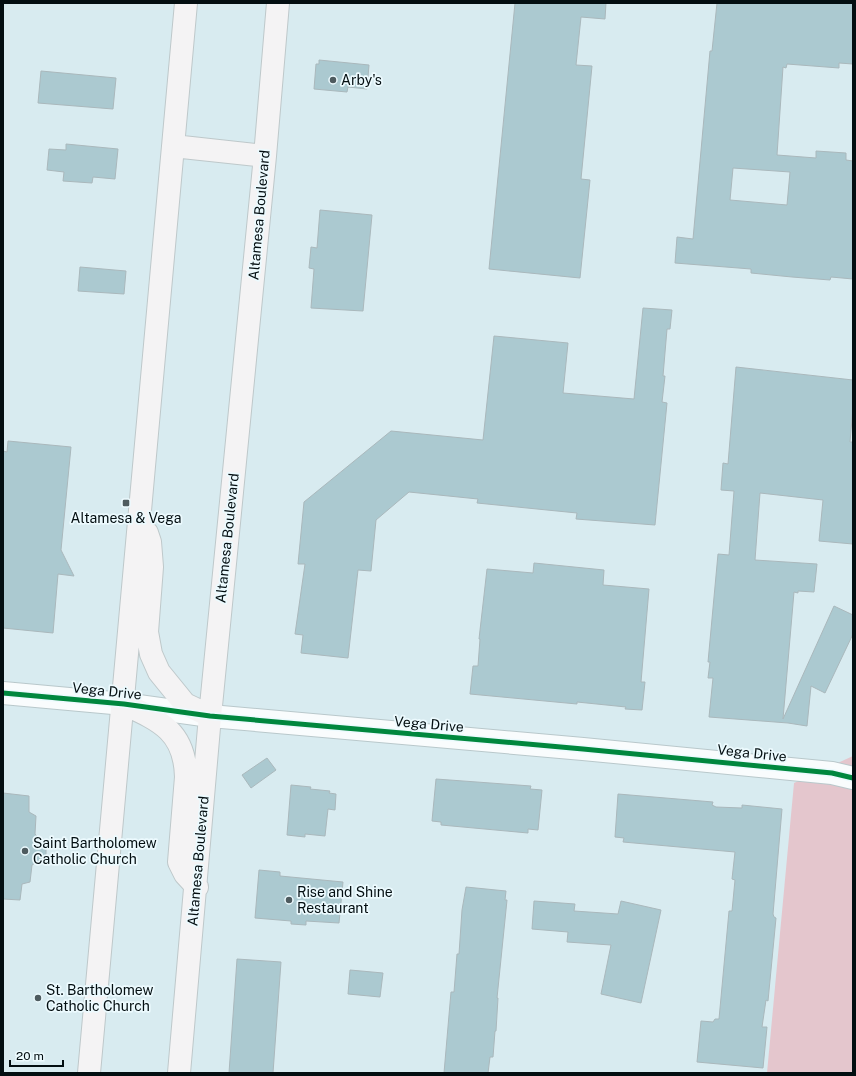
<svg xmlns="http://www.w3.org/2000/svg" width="856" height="1076" font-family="'Public Sans',sans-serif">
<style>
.green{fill:#e4c6cd}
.building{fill:#abc9d0;stroke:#aab8bc;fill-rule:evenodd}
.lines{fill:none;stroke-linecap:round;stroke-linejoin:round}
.minor-casing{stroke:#b9c8cb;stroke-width:24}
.major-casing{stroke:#bec8ca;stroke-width:24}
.minor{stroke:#f9fcfd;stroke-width:22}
.major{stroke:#f4f3f4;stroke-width:22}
.cycleway-casing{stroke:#ecfafe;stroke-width:8}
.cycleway{stroke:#00873e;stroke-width:5}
.poi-dot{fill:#4e5b5f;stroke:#ecfafe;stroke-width:1.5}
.labels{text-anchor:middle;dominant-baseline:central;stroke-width:3.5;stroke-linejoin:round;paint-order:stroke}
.poi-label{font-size:14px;fill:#030e11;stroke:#ecfafe;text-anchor:start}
.street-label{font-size:14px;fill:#030e11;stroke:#ecfafe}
</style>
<rect width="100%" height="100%" fill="#d8ebf0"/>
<!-- green -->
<path class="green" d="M 853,756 L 853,1073 L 767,1073 L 794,783 Z"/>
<!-- building -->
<path class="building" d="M 515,3 L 606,3 L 605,19 L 581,17 L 576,65 L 592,66 L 581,179 L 590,180 L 580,278 L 489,269 Z
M 717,3 L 853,3 L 853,64 L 839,63 L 839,68 L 787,64 L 786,68 L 783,67 L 777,155 L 816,158 L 816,151 L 846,153 L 846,160 L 853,161 L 853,279 L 831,277 L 830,280 L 792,277 L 751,273 L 751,269 L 675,263 L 677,237 L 693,239 L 710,51 L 712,51 ZM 733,168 L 790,172 L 787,205 L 730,200 Z
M 319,60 L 369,65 L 367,89 L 348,87 L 347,92 L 314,89 L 316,64 L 319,64 Z
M 41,71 L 116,78 L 113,109 L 38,103 Z
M 66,144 L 118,149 L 115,179 L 93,177 L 92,183 L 63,181 L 64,172 L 47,170 L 49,149 L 66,150 Z
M 320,210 L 372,215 L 363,311 L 311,308 L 314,269 L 309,268 L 311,247 L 317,248 Z
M 80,267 L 126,271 L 124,294 L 78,291 Z
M 643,308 L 672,310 L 670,329 L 667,329 L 663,376 L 665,376 L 662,402 L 667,403 L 655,525 L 576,519 L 577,513 L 477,503 L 478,499 L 409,492 L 376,520 L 371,571 L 358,570 L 348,658 L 301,653 L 303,635 L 295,634 L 305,564 L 298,564 L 304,502 L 391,431 L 483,440 L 494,336 L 568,343 L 563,393 L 634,399 Z
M 736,367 L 853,380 L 853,408 L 850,442 L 853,442 L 853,544 L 819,541 L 823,500 L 760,493 L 755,560 L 817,564 L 814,592 L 798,591 L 798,593 L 794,592 L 783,719 L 834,606 L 853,615 L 853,634 L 825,693 L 811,686 L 807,726 L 788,723 L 709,717 L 713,678 L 708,678 L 710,662 L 708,662 L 718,554 L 729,555 L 734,491 L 721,490 L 723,463 L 728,464 Z
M 8,441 L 71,447 L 61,550 L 74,576 L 58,574 L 53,633 L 3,628 L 3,451 L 7,452 Z
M 534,563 L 604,570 L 603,585 L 649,589 L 641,682 L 645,682 L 642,710 L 625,709 L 626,707 L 577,702 L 577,704 L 470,694 L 473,666 L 478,666 L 480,639 L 479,639 L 487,569 L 533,573 Z
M 267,758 L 276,770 L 251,788 L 242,775 Z
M 436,779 L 531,786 L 530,789 L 542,790 L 538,830 L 528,829 L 528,833 L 441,825 L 441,822 L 432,821 Z
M 291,785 L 311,787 L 310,789 L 330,791 L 329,793 L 336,794 L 335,810 L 328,809 L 325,836 L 305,834 L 305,837 L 287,835 Z
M 3,793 L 29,796 L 29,812 L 36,816 L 35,834 L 46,846 L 46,856 L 32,865 L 30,882 L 22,884 L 20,900 L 3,899 Z
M 618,794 L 713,802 L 712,805 L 716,807 L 742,808 L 742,805 L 782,809 L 773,914 L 774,917 L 776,918 L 768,1001 L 766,1000 L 762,1027 L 767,1027 L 763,1068 L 697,1062 L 701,1021 L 713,1022 L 715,1019 L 719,1019 L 729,911 L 732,911 L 735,880 L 732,879 L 735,852 L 623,842 L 624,838 L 615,837 Z
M 259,870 L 280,872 L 280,876 L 343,882 L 339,923 L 306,921 L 306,925 L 291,924 L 291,921 L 255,918 Z
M 466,887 L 506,891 L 505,900 L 507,900 L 497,998 L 498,998 L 496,1031 L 495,1031 L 493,1057 L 490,1057 L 488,1073 L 444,1073 L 451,992 L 454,992 L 457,954 L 459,954 L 462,910 Z
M 534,901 L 575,904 L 574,911 L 618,914 L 621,901 L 661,910 L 641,1003 L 601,994 L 611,945 L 567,942 L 568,932 L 532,929 Z
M 237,959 L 281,962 L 273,1073 L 229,1073 Z
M 350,970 L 383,973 L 380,997 L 348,994 Z"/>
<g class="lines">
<defs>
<path id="minor" d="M 3,693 L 124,704 L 210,716 L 583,749 L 832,773 L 853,778"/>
<path id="major" d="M 173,146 L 265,156
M 147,533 L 150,542 L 152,567 L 147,632 L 151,654 L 159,672 L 185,704 L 210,716
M 124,704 C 161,721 185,732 186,777 L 179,862 L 185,874 L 197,887
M 89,1073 L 186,3
M 179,1073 L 210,716 L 265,156 L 278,3"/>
</defs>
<!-- minor casing -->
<use href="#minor" class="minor-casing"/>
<!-- major casing -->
<use href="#major" class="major-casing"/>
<!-- minor -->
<use href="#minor" class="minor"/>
<!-- major -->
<use href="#major" class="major"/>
<defs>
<path id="cycleway" d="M 3,693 L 124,704 L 210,716 L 583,749 L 832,773 L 853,778"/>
</defs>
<!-- cycleway casing -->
<use href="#cycleway" class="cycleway-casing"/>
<!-- cycleway -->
<use href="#cycleway" class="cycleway"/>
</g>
<!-- markers -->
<g class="poi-dot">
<circle cx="333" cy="80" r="4"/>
<rect x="122" y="499" width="8" height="8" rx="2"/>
<circle cx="25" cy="851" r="4"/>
<circle cx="289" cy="900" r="4"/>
<circle cx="38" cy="998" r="4"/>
</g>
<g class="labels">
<!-- poi labels -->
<g class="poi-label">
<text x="341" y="80">Arby's</text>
<text x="126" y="518" text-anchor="middle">Altamesa &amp; Vega</text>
<text x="33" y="843">Saint Bartholomew<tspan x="33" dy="16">Catholic Church</tspan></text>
<text x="297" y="892">Rise and Shine<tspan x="297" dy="16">Restaurant</tspan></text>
<text x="46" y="990">St. Bartholomew<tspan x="46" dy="16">Catholic Church</tspan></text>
</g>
<!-- street labels -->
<g class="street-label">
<text transform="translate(259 215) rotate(-85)">Altamesa Boulevard</text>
<text transform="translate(227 538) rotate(-84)">Altamesa Boulevard</text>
<text transform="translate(107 691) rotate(6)">Vega Drive</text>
<text transform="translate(429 724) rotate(5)">Vega Drive</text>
<text transform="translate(752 753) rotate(6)">Vega Drive</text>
<text transform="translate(198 861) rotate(-85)">Altamesa Boulevard</text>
</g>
</g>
<!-- border -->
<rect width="856" height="1076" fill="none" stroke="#030e11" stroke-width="8"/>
<!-- scale -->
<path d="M10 1060v6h53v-6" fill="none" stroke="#030e11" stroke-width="2"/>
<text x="16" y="1060" font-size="12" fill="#030e11" stroke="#ecfafe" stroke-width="3" paint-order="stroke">20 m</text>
</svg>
